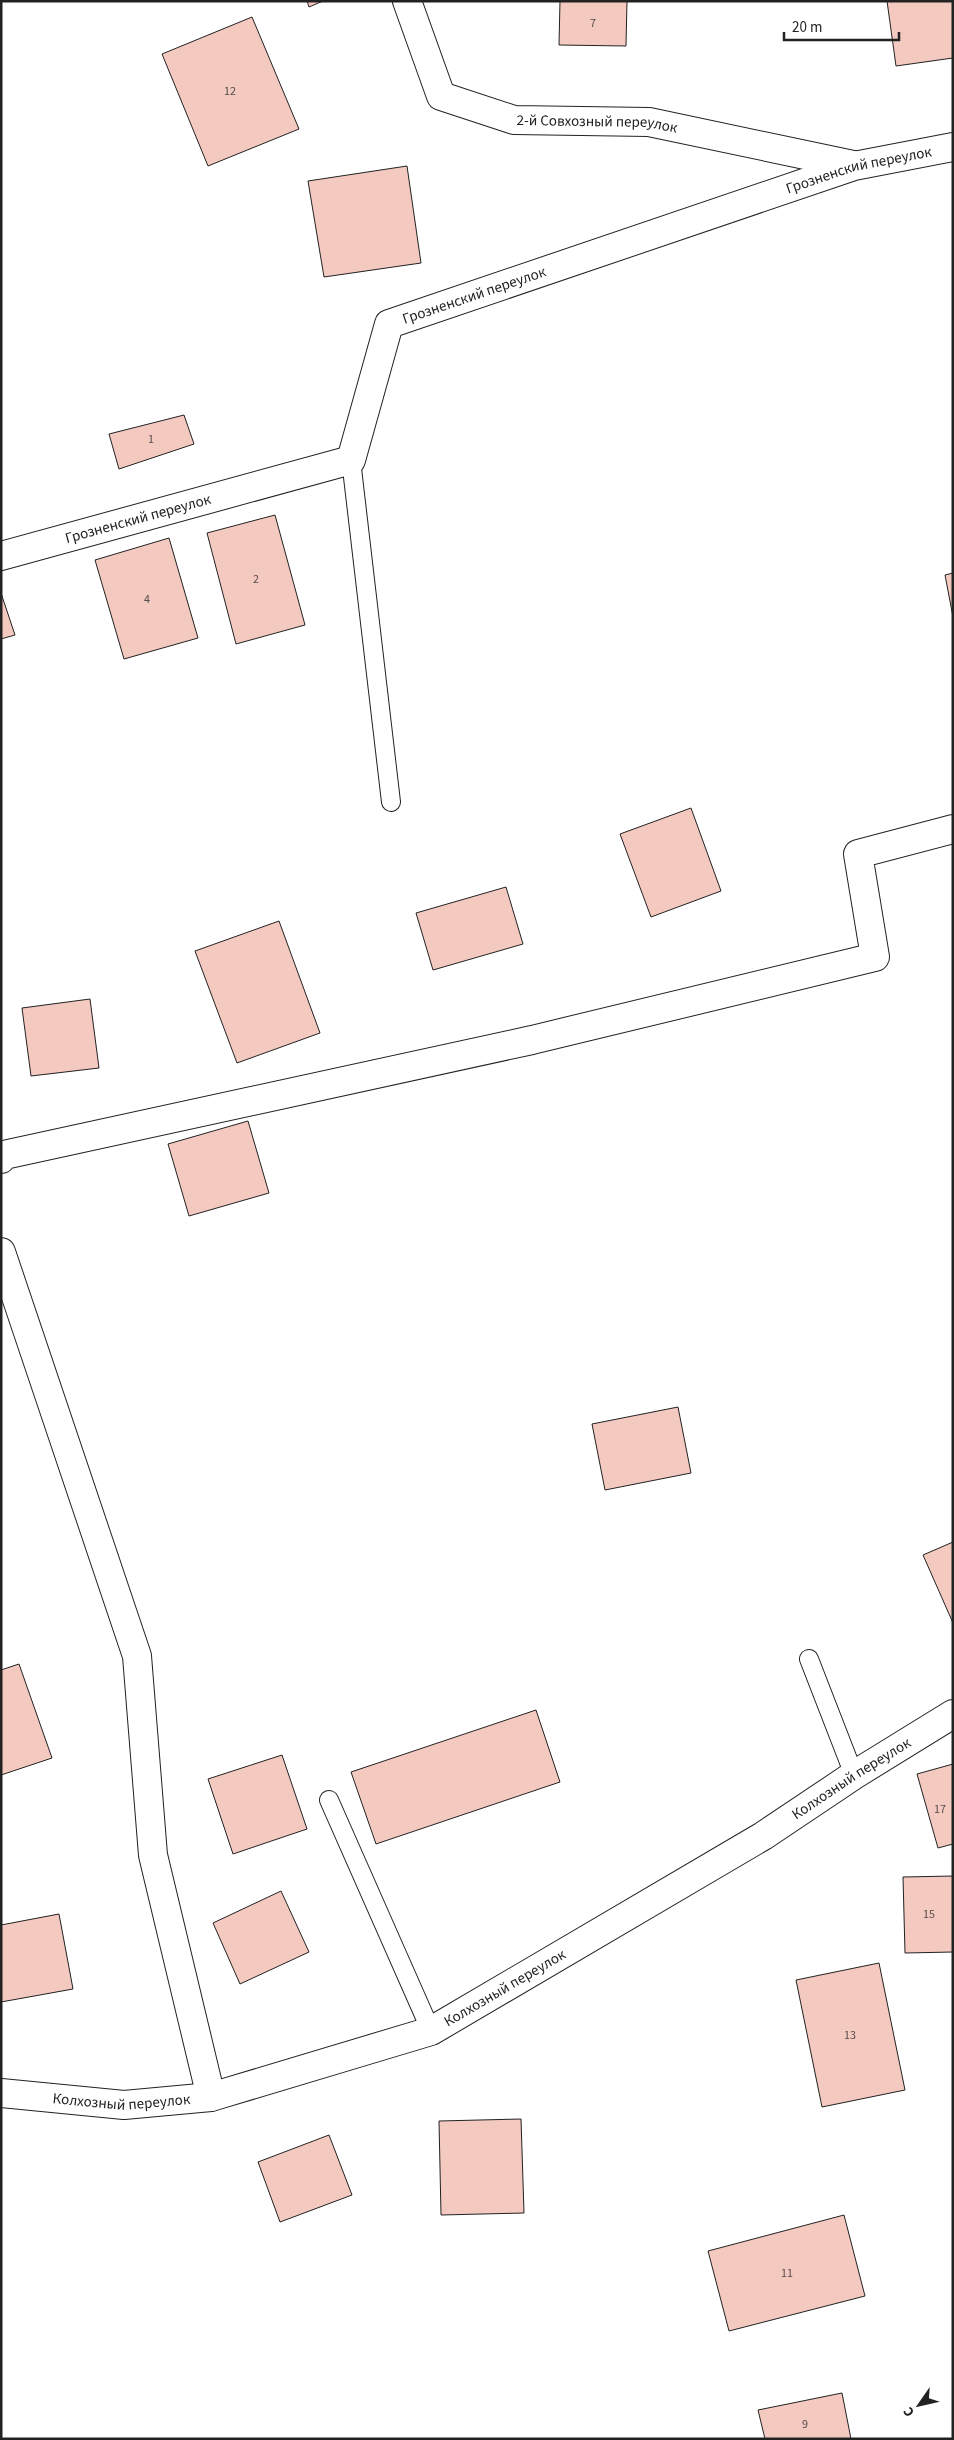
<svg xmlns="http://www.w3.org/2000/svg" width="954" height="2440" font-family="'Source Sans 3',sans-serif">
<style>
.building{fill:#f3c9c0;stroke:#222}
.lines{fill:none;stroke-linecap:round;stroke-linejoin:round}
.service-casing{stroke:#222;stroke-width:20}
.minor-casing{stroke:#222;stroke-width:30}
.service{stroke:#fff;stroke-width:18}
.minor{stroke:#fff;stroke-width:28}
.labels{text-anchor:middle;dominant-baseline:central;stroke-width:4;stroke-linejoin:round;paint-order:stroke}
.number-label{font-size:12px;fill:#564c4a}
.street-label{font-size:15px;fill:#222;stroke:#fff}
</style>
<rect width="100%" height="100%" fill="#fff"/>
<!-- building -->
<path class="building" d="M 307,1 L 323,1 L 309,7 Z
M 560,1 L 627,1 L 626,46 L 559,45 Z
M 887,1 L 953,1 L 953,58 L 896,66 Z
M 252,17 L 299,129 L 208,166 L 162,54 Z
M 407,166 L 421,263 L 324,277 L 308,181 Z
M 184,415 L 194,444 L 119,469 L 109,434 Z
M 275,515 L 305,625 L 236,644 L 207,533 Z
M 169,538 L 198,638 L 124,659 L 95,560 Z
M 953,573 L 953,617 L 945,575 Z
M 1,593 L 15,635 L 1,639 Z
M 691,808 L 721,891 L 651,917 L 620,834 Z
M 506,887 L 523,944 L 433,970 L 416,913 Z
M 279,921 L 320,1033 L 237,1063 L 195,951 Z
M 90,999 L 99,1068 L 31,1076 L 22,1008 Z
M 248,1121 L 269,1193 L 189,1216 L 168,1144 Z
M 678,1407 L 691,1473 L 605,1490 L 592,1424 Z
M 953,1542 L 953,1623 L 923,1555 Z
M 19,1664 L 52,1758 L 1,1775 L 1,1670 Z
M 536,1710 L 560,1782 L 376,1844 L 351,1772 Z
M 282,1755 L 307,1829 L 233,1854 L 208,1779 Z
M 953,1764 L 953,1844 L 938,1848 L 917,1774 Z
M 953,1876 L 953,1952 L 905,1953 L 903,1877 Z
M 281,1891 L 309,1952 L 240,1984 L 213,1923 Z
M 59,1914 L 73,1989 L 1,2002 L 1,1925 Z
M 879,1963 L 905,2090 L 822,2107 L 796,1980 Z
M 521,2119 L 524,2213 L 441,2215 L 439,2121 Z
M 329,2135 L 352,2195 L 280,2222 L 258,2162 Z
M 844,2215 L 865,2296 L 729,2331 L 708,2251 Z
M 842,2393 L 851,2439 L 765,2439 L 758,2410 Z"/>
<g class="lines">
<defs>
<path id="service" d="M 351,460 L 391,802
M 809,1659 L 854,1775
M 329,1800 L 431,2031"/>
<g id="minor">
<path id="s1" d="M 407,1 L 441,96 L 514,120 L 649,122 L 853,165"/>
<path id="s2" d="M 1,556 L 351,460 L 389,324 L 854,166 L 953,147"/>
<path d="M 1,1159 L 4,1155 L 532,1040 L 875,957 L 858,854 L 953,829"/>
<path d="M 1,1252 L 137,1656 L 153,1855 L 211,2097"/>
<path id="s3" d="M 1,2093 L 124,2105 L 211,2097 L 431,2031 L 763,1836 L 854,1775 L 953,1714"/>
</g>
</defs>
<!-- service casing -->
<use href="#service" class="service-casing"/>
<!-- minor casing -->
<use href="#minor" class="minor-casing"/>
<!-- service -->
<use href="#service" class="service"/>
<!-- minor -->
<use href="#minor" class="minor"/>
</g>
<g class="labels">
<!-- number labels -->
<g class="number-label">
<text x="593" y="23">7</text>
<text x="230" y="91">12</text>
<text x="151" y="439">1</text>
<text x="256" y="579">2</text>
<text x="147" y="599">4</text>
<text x="940" y="1809">17</text>
<text x="929" y="1914">15</text>
<text x="850" y="2035">13</text>
<text x="787" y="2273">11</text>
<text x="805" y="2424">9</text>
</g>
<!-- street labels -->
<g class="street-label">
<text stroke="none"><textPath href="#s1" startOffset="261">2-й Совхозный переулок</textPath></text>
<text stroke="none"><textPath href="#s2" startOffset="999">Грозненский переулок</textPath></text>
<text stroke="none"><textPath href="#s2" startOffset="594">Грозненский переулок</textPath></text>
<text stroke="none"><textPath href="#s2" startOffset="142">Грозненский переулок</textPath></text>
<text stroke="none"><textPath href="#s3" startOffset="931">Колхозный переулок</textPath></text>
<text stroke="none"><textPath href="#s3" startOffset="526">Колхозный переулок</textPath></text>
<text stroke="none"><textPath href="#s3" startOffset="121">Колхозный переулок</textPath></text>
</g>
</g>
<!-- border -->
<rect width="954" height="2440" fill="none" stroke="#222222" stroke-width="5"/>
<!-- north arrow -->
<g transform="translate(919 2405) rotate(236)" stroke="#ffffff" stroke-width="4" paint-order="stroke">
<path d="M0-4L9 19L0 12L-9 19Z" fill="#222222"/>
<text y="-8" font-size="14" font-weight="bold" text-anchor="middle" fill="#222222">С</text>
</g>
<!-- scale -->
<path d="M784 32v8h115v-8" fill="none" stroke="#222222" stroke-width="2.5"/>
<text x="792" y="32" font-size="15" fill="#222222" stroke="#ffffff" stroke-width="4" paint-order="stroke">20 m</text>
</svg>
